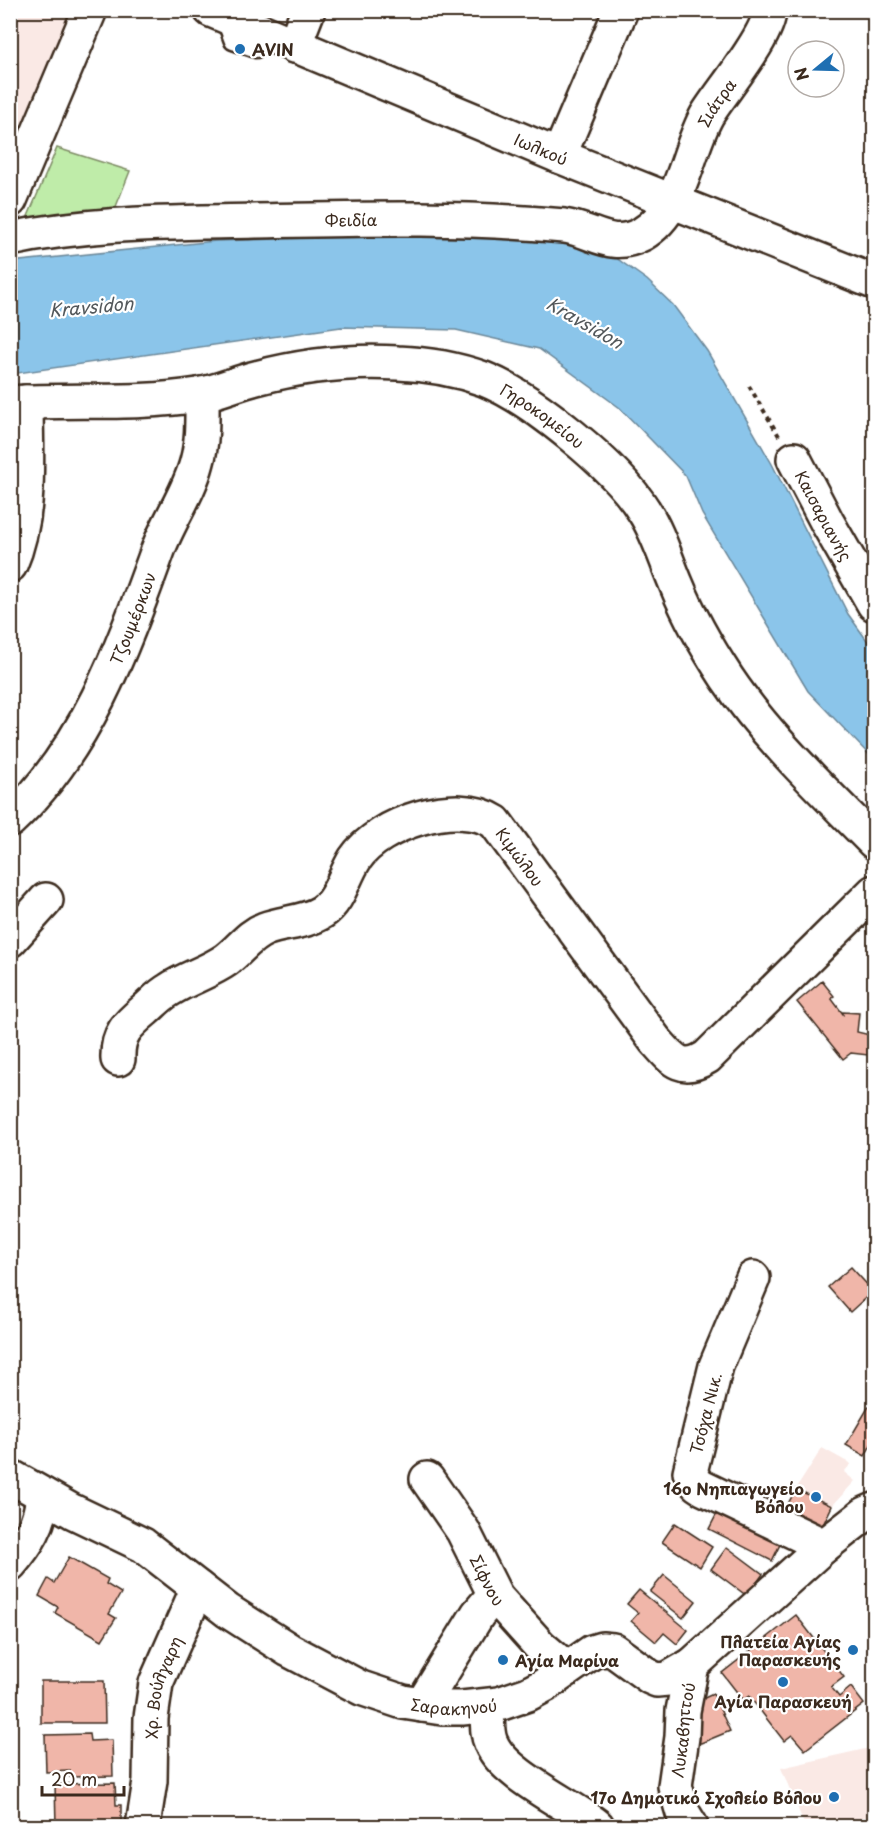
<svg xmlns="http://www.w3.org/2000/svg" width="885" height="1837" font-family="'Playpen Sans',sans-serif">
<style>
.built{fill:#fae9e5}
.green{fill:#bfeca9;stroke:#7d8b64;stroke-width:1.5}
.water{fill:#8bc5ea;stroke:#6b8798;stroke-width:1.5}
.building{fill:#f0b6a9;stroke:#3b2a1e;stroke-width:1.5}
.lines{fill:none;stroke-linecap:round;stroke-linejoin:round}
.service-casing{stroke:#3b2a1e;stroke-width:21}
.minor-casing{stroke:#3b2a1e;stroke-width:38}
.secondary-casing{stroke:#3b2a1e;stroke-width:38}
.path{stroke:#3b2a1e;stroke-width:4;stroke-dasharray:4.5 4.5;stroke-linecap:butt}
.service{stroke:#fff;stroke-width:16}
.minor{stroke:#fff;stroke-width:33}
.secondary{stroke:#fff;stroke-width:33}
.poi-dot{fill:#1f6fb2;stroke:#fff;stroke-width:2}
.labels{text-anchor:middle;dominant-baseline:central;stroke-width:4.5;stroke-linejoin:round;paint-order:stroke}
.poi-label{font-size:16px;font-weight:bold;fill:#3b2a1e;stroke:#fff;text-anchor:end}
.street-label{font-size:16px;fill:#3b2a1e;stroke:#fff}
.water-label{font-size:18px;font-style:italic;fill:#53585b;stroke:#fff}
</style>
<rect width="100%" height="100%" fill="#fff"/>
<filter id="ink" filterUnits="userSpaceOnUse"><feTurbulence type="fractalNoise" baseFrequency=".0167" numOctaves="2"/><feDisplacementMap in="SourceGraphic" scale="12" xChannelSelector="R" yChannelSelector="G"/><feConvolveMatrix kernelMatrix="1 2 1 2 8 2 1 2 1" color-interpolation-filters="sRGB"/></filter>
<g filter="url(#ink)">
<!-- built -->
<path class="built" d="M 10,11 L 70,11 L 21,130 L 11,126 Z
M 822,1448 L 851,1464 L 844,1472 L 855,1481 L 832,1506 L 820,1531 L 783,1513 L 796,1489 Z
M 874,1747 L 874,1826 L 805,1826 L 781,1768 Z"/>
<!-- green -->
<path class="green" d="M 57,148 L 130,171 L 115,209 L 98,209 L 26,221 Z"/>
<!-- water -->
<path class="water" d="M 369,236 L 577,240 L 602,248 L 647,280 L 673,305 L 707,351 L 772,464 L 848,614 L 874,650 L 874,760 L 808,691 L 702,514 L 686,476 L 620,408 L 539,349 L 456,330 L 341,327 L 11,374 L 10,262 L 216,241 Z"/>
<!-- building -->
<path class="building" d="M 822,981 L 834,996 L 831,998 L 843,1014 L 843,1012 L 859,1013 L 857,1032 L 870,1035 L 868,1055 L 851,1053 L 843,1059 L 797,1002 Z
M 851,1267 L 873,1291 L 850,1312 L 828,1287 Z
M 869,1406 L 874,1409 L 874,1439 L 865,1456 L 846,1445 Z
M 796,1489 L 832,1506 L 820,1531 L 783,1513 Z
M 723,1502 L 785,1534 L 772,1561 L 709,1529 Z
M 675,1523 L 712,1547 L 700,1567 L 662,1542 Z
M 727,1547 L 763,1574 L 747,1596 L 711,1569 Z
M 69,1557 L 108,1579 L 106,1584 L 121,1593 L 109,1614 L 116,1618 L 102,1640 L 55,1613 L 58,1607 L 39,1596 L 48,1579 L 54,1583 Z
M 664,1575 L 696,1601 L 683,1618 L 650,1592 Z
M 639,1590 L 688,1630 L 677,1644 L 664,1633 L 656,1642 L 631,1621 L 638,1613 L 627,1604 Z
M 796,1615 L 844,1677 L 831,1687 L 839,1697 L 851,1687 L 864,1704 L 805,1750 L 792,1735 L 784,1741 L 749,1696 L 743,1700 L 722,1673 Z
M 41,1681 L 104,1681 L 105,1723 L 41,1723 Z
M 713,1694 L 730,1731 L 701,1743 L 685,1741 L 685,1707 Z
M 89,1734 L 90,1741 L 112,1740 L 113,1776 L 70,1777 L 70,1771 L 46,1772 L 45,1735 Z
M 115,1783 L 116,1805 L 121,1805 L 121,1824 L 56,1825 L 55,1784 Z"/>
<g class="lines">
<defs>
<path id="service" d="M 224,17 L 233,41 L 256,49 L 276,38"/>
<g id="minor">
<path d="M 294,46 L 308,10"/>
<path d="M 559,156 L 621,10"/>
<path d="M 10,200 L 90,10"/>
<path id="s1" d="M 10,239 C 91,222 173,223 255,221 C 358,219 461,216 564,226 C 594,230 610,251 642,234 C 683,210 686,152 707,115 C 721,92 771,33 769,10"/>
<path id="s2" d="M 10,403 C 73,399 136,405 198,395 C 217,392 236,383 256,378 C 301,366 350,360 398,363 C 427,364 456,369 484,379 C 532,398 617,467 644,511 C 659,534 666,561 677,586 C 690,618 708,649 727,678 C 768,739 823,790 874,842"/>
<path id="s3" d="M 794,459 L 827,522 L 874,604"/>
<path d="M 10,565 C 32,514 26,456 26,402"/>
<path id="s4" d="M 10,820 C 87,749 123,646 158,550 C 169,520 189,493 197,462 C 203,441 202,417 202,394"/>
<path d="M 10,940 L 46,900"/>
<path id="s5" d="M 118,1059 C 117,1034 127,1025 145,1010 C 153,1003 160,995 169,990 C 187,978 209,972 226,960 C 240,950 248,936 265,929 C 283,922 305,923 322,912 C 339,901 344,876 355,859 C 379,823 458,797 495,822 L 655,1040 C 672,1059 681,1073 707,1057 L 874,892"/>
<path d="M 753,1278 L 716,1366 L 690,1472 L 697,1484 L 703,1488 L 824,1546"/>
<path id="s6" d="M 10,1476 L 72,1511 L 143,1545 L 228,1611 L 289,1650 L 361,1688 L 403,1702 L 442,1708 L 462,1708 L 499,1704 L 528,1694 L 545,1685 L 592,1652 L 602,1649 L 613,1650 L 650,1677 L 657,1680 L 668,1679 L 692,1665 L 824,1546 L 865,1514 L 874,1510"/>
<path id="s7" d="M 427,1479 L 463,1531 L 496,1597 L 540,1646 L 567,1669"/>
<path d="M 10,1564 C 28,1543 41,1523 43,1495"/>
<path d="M 422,1705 L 478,1614 L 489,1601 L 496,1597"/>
<path d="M 487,1706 C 488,1719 486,1732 491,1743 C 504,1775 570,1804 597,1826"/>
<path id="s8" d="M 143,1826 L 150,1781 L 151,1718 L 156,1683 L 198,1588"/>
<path id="s9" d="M 691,1826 L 683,1813 L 675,1786 L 682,1737 L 683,1711 L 692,1665"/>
</g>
<g id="secondary">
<path id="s10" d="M 211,10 L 559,156 L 874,282"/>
</g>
</defs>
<!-- service casing -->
<use href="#service" class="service-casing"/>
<!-- minor casing -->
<use href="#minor" class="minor-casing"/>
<!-- secondary casing -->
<use href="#secondary" class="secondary-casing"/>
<!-- path -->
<path class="path" d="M 749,386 L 779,436"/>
<!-- service -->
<use href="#service" class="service"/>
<!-- minor -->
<use href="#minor" class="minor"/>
<!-- secondary -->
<use href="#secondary" class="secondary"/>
</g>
</g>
<!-- markers -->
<g class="poi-dot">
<circle cx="240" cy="49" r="6"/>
<circle cx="816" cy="1497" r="6"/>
<circle cx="853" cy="1650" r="6"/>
<circle cx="503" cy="1660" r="6"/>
<circle cx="783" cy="1682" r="6"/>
<circle cx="834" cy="1797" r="6"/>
</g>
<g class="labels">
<!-- poi labels -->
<g class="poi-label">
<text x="252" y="49" text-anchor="start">AVIN</text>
<text x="804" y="1488">16ο Νηπιαγωγείο<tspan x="804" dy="18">Βόλου</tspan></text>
<text x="841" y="1641">Πλατεία Αγίας<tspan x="841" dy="18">Παρασκευής</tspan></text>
<text x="515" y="1660" text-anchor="start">Αγία Μαρίνα</text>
<text x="783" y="1701" text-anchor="middle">Αγία Παρασκευή</text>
<text x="822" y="1797">17ο Δημοτικό Σχολείο Βόλου</text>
</g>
<!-- street labels -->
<g class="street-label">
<text stroke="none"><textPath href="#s1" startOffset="790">Σιάτρα</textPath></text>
<text stroke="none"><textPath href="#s10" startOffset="358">Ιωλκού</textPath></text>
<text stroke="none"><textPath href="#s1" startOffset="342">Φειδία</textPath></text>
<text stroke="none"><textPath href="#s2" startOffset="549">Γηροκομείου</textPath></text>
<text stroke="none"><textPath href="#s3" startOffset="64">Καισαριανής</textPath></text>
<text stroke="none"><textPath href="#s4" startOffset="238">Τζουμέρκων</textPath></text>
<text stroke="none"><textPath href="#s5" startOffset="526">Κιμώλου</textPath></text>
<text transform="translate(705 1413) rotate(-76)">Τσόχα Νικ.</text>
<text stroke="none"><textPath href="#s7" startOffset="118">Σίφνου</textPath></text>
<text stroke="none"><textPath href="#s8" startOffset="141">Χρ. Βούλγαρη</textPath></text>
<text stroke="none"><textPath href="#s6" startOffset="507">Σαρακηνού</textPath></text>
<text stroke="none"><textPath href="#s9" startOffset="100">Λυκαβηττού</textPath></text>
</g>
<!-- water labels -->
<g class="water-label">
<text transform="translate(91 306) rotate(-5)">Kravsidon</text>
<text transform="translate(585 322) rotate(30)">Kravsidon</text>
</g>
</g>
<!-- margin -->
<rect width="885" height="1837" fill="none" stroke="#fff" stroke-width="36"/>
<rect x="18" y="18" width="849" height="1801" fill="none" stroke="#3b2a1e" stroke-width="2" filter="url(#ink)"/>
<!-- north arrow -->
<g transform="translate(816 69) rotate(251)"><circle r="28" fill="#ffffff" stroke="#b1aaa5" stroke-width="1.5"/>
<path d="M0-4.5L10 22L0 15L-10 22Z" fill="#1f6fb2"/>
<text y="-9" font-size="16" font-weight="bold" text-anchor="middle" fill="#3b2a1e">N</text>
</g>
<!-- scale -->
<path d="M42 1786v9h82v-9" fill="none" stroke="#3b2a1e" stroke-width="3"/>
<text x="51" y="1786" font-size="18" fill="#3b2a1e" stroke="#ffffff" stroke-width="4.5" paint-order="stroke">20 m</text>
</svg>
